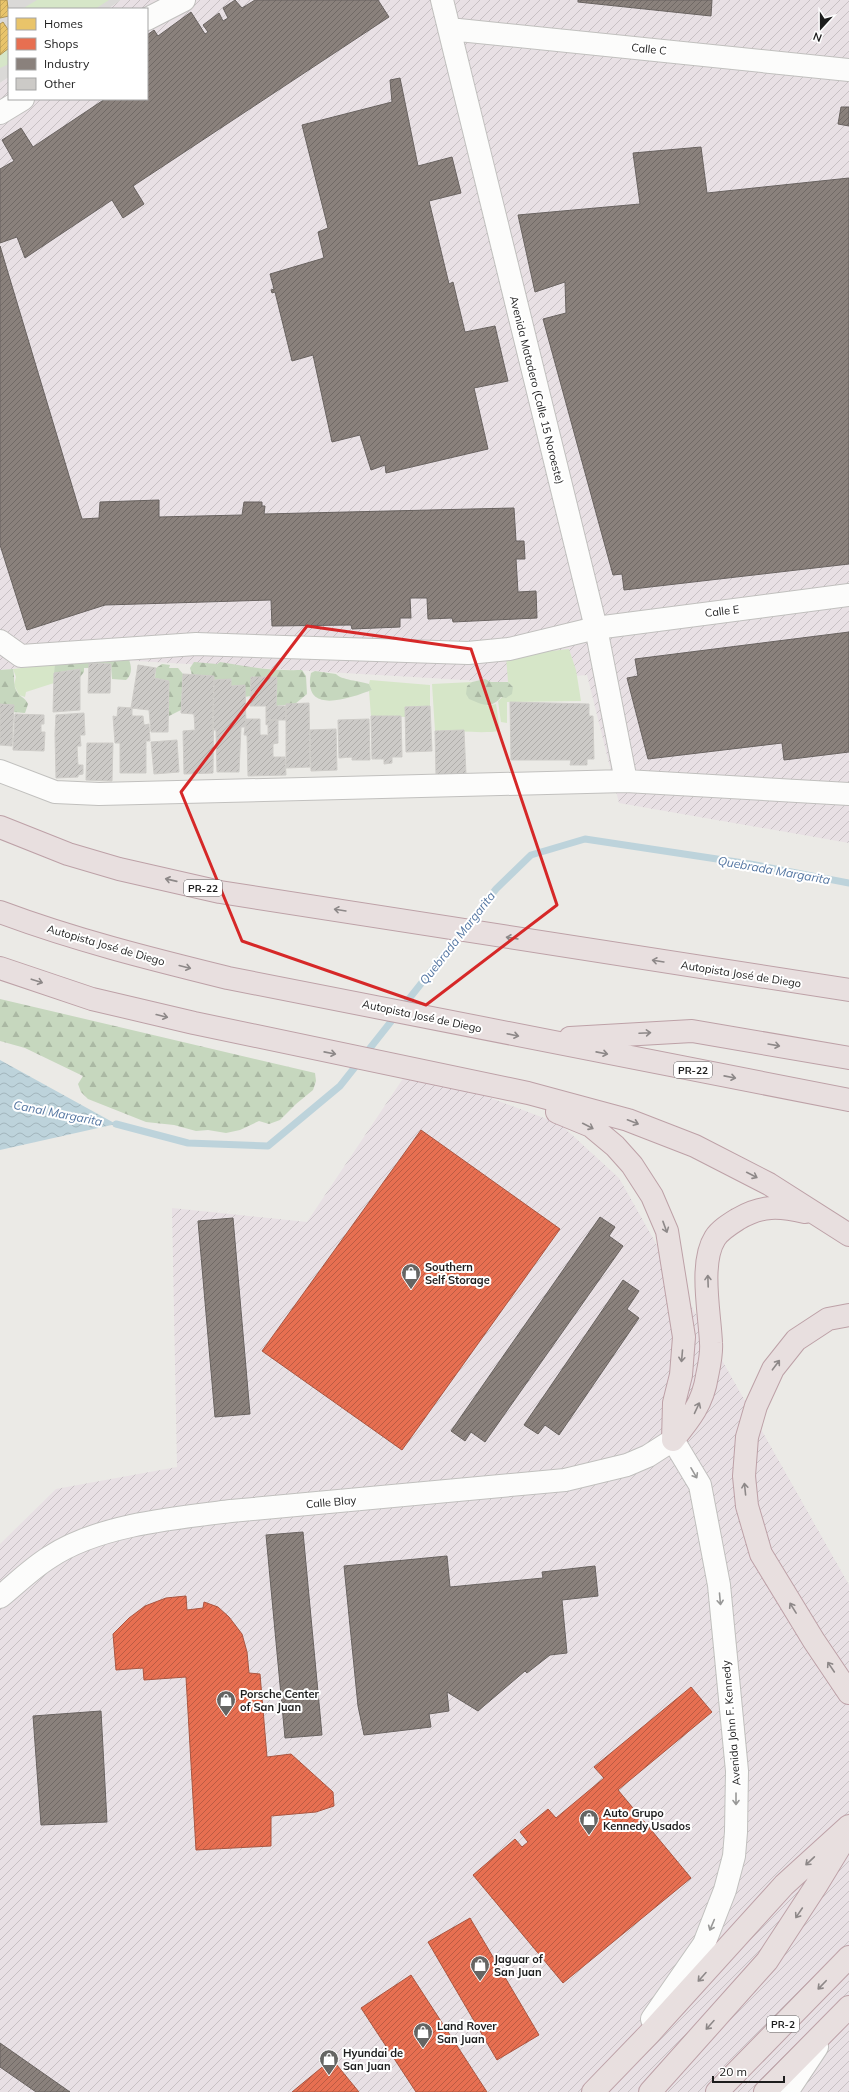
<svg xmlns="http://www.w3.org/2000/svg" width="849" height="2092" font-family="Mulish,sans-serif">
<style>
.residential{fill:#dad9d7}
.industrial{fill:url(#industrial-furrows)}
.grass{fill:#d6e6c8}
.forest{fill:url(#forest-firs)}
.water{fill:url(#water-waves)}
.homes{fill:url(#homes-hatch);stroke:#ac9253}
.shops{fill:url(#shops-hatch);stroke:#aa5641}
.industry{fill:url(#industry-hatch);stroke:#696360}
.lines{fill:none;stroke-linecap:round;stroke-linejoin:round}
.stream{stroke:#bdd3db;stroke-width:7}
.building{fill:url(#building-hatch);stroke:#ceccc8}
.minor-casing{stroke:#c1c0be;stroke-width:24}
.highway-casing{stroke:#bda1a7;stroke-width:24}
.minor{stroke:#fcfcfb;stroke-width:22}
.highway{stroke:#e8dfdf;stroke-width:22}
.oneway{stroke:#8d8888}
.oneway2{stroke:#989897}
.marked{fill:none;stroke:#d62828;stroke-width:3;stroke-linejoin:round}
.labels{text-anchor:middle;dominant-baseline:central;stroke-width:4;stroke-linejoin:round;paint-order:stroke}
.shield{fill:#fff;stroke:#616161;stroke-width:1}
.shield-label{font-size:10px;font-weight:bold;fill:#1d1d1d}
.street-label{font-size:11px;fill:#1d1d1d;stroke:#fff}
.poi-label{font-size:11px;font-weight:bold;fill:#1d1d1d;stroke:#fff;text-anchor:start}
.water-label{font-size:12px;font-style:italic;fill:#5476a2;stroke:#fff}
</style>
<defs>
<pattern id="industrial-furrows" width="10" height="10" patternUnits="userSpaceOnUse"><rect width="10" height="10" fill="#e8e0e4"/><path d="M-1 1l2-2M0 10L10 0M9 11l2-2" fill="none" stroke="#c7c0c3"/></pattern>
<pattern id="forest-firs" width="22" height="20" patternUnits="userSpaceOnUse"><rect width="22" height="20" fill="#c6d7be"/><path d="M5 1l3.5 6h-7zM16 11l3.5 6h-7z" fill="#aab8a3"/></pattern>
<pattern id="water-waves" width="16" height="10" patternUnits="userSpaceOnUse"><rect width="16" height="10" fill="#bdd3db"/><path d="M0 5q4-4 8 0t8 0" fill="none" stroke="#a2b5bc"/></pattern>
<pattern id="homes-hatch" width="6" height="6" patternUnits="userSpaceOnUse"><rect width="6" height="6" fill="#e9c46a"/><path d="M-1 1l2-2M0 6l6-6M5 7l2-2" fill="none" stroke="#c7a85b"/></pattern>
<pattern id="shops-hatch" width="6" height="6" patternUnits="userSpaceOnUse"><rect width="6" height="6" fill="#e76f51"/><path d="M-1 1l2-2M0 6l6-6M5 7l2-2" fill="none" stroke="#bb5b43"/></pattern>
<pattern id="industry-hatch" width="6" height="6" patternUnits="userSpaceOnUse"><rect width="6" height="6" fill="#8a817c"/><path d="M-1 1l2-2M0 6l6-6M5 7l2-2" fill="none" stroke="#706965"/></pattern>
<pattern id="building-hatch" width="6" height="6" patternUnits="userSpaceOnUse"><rect width="6" height="6" fill="#cccac7"/><path d="M-1 1l2-2M0 6l6-6M5 7l2-2" fill="none" stroke="#afadaa"/></pattern>
</defs>
<rect width="100%" height="100%" fill="#ebeae6"/>
<!-- residential -->
<path class="residential" d="M 0,0 L 121,0 L 108,9 L 9,9 L 9,77 L 0,83 Z"/>
<!-- industrial -->
<path class="industrial" d="M 121,0 L 849,0 L 849,843 L 619,803 L 587,675 L 499,682 L 103,659 L 0,670 L 0,83 L 9,77 L 9,99 L 147,99 L 147,9 L 108,9 Z
M 410,1068 L 560,1124 L 619,1178 L 849,1585 L 849,2092 L 0,2092 L 0,1544 L 56,1489 L 177,1467 L 172,1208 L 307,1222 Z"/>
<!-- grass -->
<path class="grass" d="M 37,0 L 109,0 L 95,9 L 22,9 Z
M 9,49 L 9,64 L 0,68 L 0,54 Z
M 569,649 L 576,670 L 581,701 L 507,702 L 507,723 L 501,722 L 498,701 L 513,687 L 508,682 L 506,656 Z
M 55,664 L 54,683 L 26,692 L 25,697 L 19,695 L 14,685 L 16,677 L 13,669 Z
M 370,680 L 430,685 L 430,706 L 405,707 L 405,717 L 371,716 L 369,691 L 372,690 L 369,684 Z
M 472,682 L 467,686 L 488,706 L 496,704 L 500,731 C 478,734 457,730 435,731 L 432,684 Z"/>
<!-- forest -->
<path class="forest" d="M 103,659 L 129,660 C 132,667 132,675 126,680 L 112,679 L 111,664 L 89,663 L 89,668 L 84,668 L 84,672 L 80,677 L 79,669 L 54,673 L 55,664 Z
M 194,662 L 217,664 L 220,662 C 248,667 274,671 302,670 L 306,676 L 307,694 L 295,704 L 276,706 L 277,677 L 252,677 L 250,696 L 245,697 L 245,685 L 231,686 L 230,679 L 214,680 L 214,676 L 192,675 L 190,668 Z
M 162,664 L 170,665 L 169,668 L 178,668 L 183,674 L 181,710 L 169,716 L 169,681 L 155,678 L 156,668 Z
M 13,669 C 15,677 13,684 16,690 C 19,697 25,697 28,704 L 25,713 L 13,712 L 13,705 L 0,704 L 0,670 Z
M 315,671 L 336,674 C 341,680 360,681 369,684 L 372,690 C 350,698 302,716 311,673 Z
M 485,679 L 491,682 L 508,682 L 513,687 L 512,694 L 506,698 L 501,697 C 491,710 481,704 469,699 L 466,694 L 467,686 L 472,682 Z
M 0,999 L 315,1073 L 316,1081 L 313,1090 L 296,1104 L 280,1120 L 269,1124 L 259,1121 L 240,1130 L 226,1133 L 208,1130 L 196,1131 L 174,1125 L 146,1122 L 88,1099 L 81,1092 L 78,1084 L 83,1076 L 25,1048 L 0,1041 Z"/>
<!-- water -->
<path class="water" d="M 0,1060 L 116,1124 L 0,1150 Z"/>
<!-- homes -->
<path class="homes" d="M 0,0 L 7,0 L 9,16 L 0,18 Z
M 3,22 L 9,31 L 9,48 L 0,55 L 0,24 Z"/>
<!-- shops -->
<path class="shops" d="M 421,1130 L 560,1229 L 402,1450 L 262,1351 Z
M 186,1596 L 187,1610 L 203,1608 L 204,1602 L 218,1607 L 229,1617 L 242,1634 L 247,1652 L 249,1673 L 260,1674 L 267,1757 L 291,1754 L 333,1792 L 334,1806 L 316,1812 L 271,1816 L 271,1846 L 196,1850 L 186,1677 L 144,1680 L 143,1668 L 116,1670 L 113,1634 L 129,1618 L 145,1606 L 166,1598 Z
M 691,1687 L 712,1712 L 618,1790 L 691,1878 L 563,1983 L 473,1875 L 515,1839 L 522,1847 L 528,1842 L 520,1832 L 548,1809 L 556,1818 L 604,1778 L 594,1767 Z
M 470,1918 L 539,2035 L 497,2060 L 428,1942 Z
M 411,1975 L 487,2092 L 416,2092 L 361,2008 Z
M 332,2059 L 359,2092 L 292,2092 Z"/>
<!-- industry -->
<path class="industry" d="M 235,0 L 242,8 L 255,0 L 378,0 L 389,17 L 133,186 L 144,204 L 123,218 L 112,200 L 25,258 L 17,237 L 0,243 L 0,169 L 14,161 L 2,140 L 21,128 L 33,147 L 105,99 L 147,99 L 147,35 L 154,30 L 158,36 L 191,12 L 205,34 L 208,32 L 203,25 L 219,13 L 223,21 L 228,18 L 223,8 Z
M 578,0 L 712,0 L 711,16 L 578,2 Z
M 400,78 L 418,166 L 452,157 L 461,193 L 429,201 L 449,284 L 453,282 L 465,332 L 495,326 L 508,381 L 474,388 L 488,449 L 386,473 L 385,465 L 371,470 L 360,435 L 332,442 L 313,355 L 292,361 L 275,292 L 272,293 L 271,290 L 274,289 L 270,274 L 324,258 L 318,232 L 328,228 L 302,125 L 392,102 L 390,80 Z
M 841,107 L 849,107 L 849,126 L 838,124 Z
M 701,147 L 707,193 L 849,178 L 849,564 L 624,590 L 622,574 L 613,575 L 543,319 L 566,313 L 565,282 L 535,292 L 518,215 L 640,204 L 633,153 Z
M 0,246 L 82,519 L 99,518 L 100,502 L 159,500 L 159,517 L 242,515 L 244,502 L 262,502 L 262,506 L 265,506 L 264,514 L 514,508 L 516,541 L 524,541 L 525,559 L 516,559 L 518,592 L 536,591 L 537,618 L 453,622 L 452,618 L 428,619 L 427,598 L 410,598 L 411,618 L 400,618 L 400,627 L 352,629 L 351,625 L 272,626 L 271,600 L 105,605 L 27,630 L 0,545 Z
M 849,632 L 849,752 L 784,760 L 782,743 L 648,759 L 627,678 L 638,676 L 635,659 Z
M 600,1217 L 615,1227 L 609,1236 L 623,1246 L 485,1442 L 471,1432 L 465,1441 L 451,1431 Z
M 233,1218 L 250,1414 L 215,1417 L 198,1221 Z
M 623,1280 L 639,1291 L 627,1309 L 639,1318 L 559,1435 L 545,1425 L 538,1434 L 524,1425 Z
M 303,1532 L 322,1735 L 285,1738 L 266,1535 Z
M 447,1556 L 450,1587 L 543,1578 L 542,1572 L 595,1566 L 598,1596 L 562,1600 L 567,1653 L 550,1655 L 527,1673 L 525,1671 L 478,1711 L 447,1692 L 449,1711 L 429,1714 L 431,1727 L 364,1735 L 358,1706 L 344,1566 Z
M 101,1711 L 107,1822 L 41,1825 L 33,1716 Z
M 0,2043 L 70,2092 L 36,2092 L 0,2067 Z"/>
<g class="lines">
<!-- stream -->
<path class="stream" d="M 116,1124 L 188,1143 L 268,1146 L 340,1086 L 496,889 L 531,855 L 585,839 L 750,864 L 849,883"/>
</g>
<!-- building -->
<path class="building" d="M 89,663 L 111,664 L 110,693 L 88,693 Z
M 138,665 L 156,668 L 154,678 L 169,681 L 168,732 L 151,732 L 149,710 L 131,708 Z
M 80,669 L 80,710 L 53,712 L 54,673 Z
M 183,674 L 214,676 L 213,773 L 184,774 L 183,731 L 195,730 L 194,714 L 181,713 Z
M 251,677 L 277,677 L 276,706 L 286,706 L 286,720 L 266,720 L 266,706 L 250,706 Z
M 231,679 L 231,686 L 245,685 L 246,727 L 241,727 L 239,772 L 217,772 L 216,730 L 212,730 L 214,680 Z
M 510,702 L 589,704 L 589,716 L 593,716 L 594,759 L 587,759 L 587,765 L 570,765 L 571,760 L 511,760 Z
M 309,703 L 310,767 L 286,768 L 286,704 Z
M 0,704 L 14,705 L 12,746 L 0,745 Z
M 430,706 L 432,751 L 406,752 L 405,707 Z
M 118,707 L 132,708 L 132,716 L 143,716 L 144,725 L 149,724 L 150,741 L 146,741 L 146,773 L 120,773 L 120,743 L 115,743 L 113,716 L 117,717 Z
M 84,713 L 85,735 L 80,735 L 81,746 L 77,746 L 78,765 L 83,765 L 83,774 L 78,775 L 78,777 L 56,778 L 55,734 L 56,715 Z
M 15,714 L 44,715 L 44,724 L 41,724 L 41,732 L 45,732 L 44,751 L 13,750 Z
M 371,716 L 401,716 L 402,757 L 392,757 L 392,763 L 384,764 L 384,759 L 372,759 Z
M 246,719 L 260,719 L 260,735 L 268,735 L 268,724 L 266,725 L 266,720 L 278,720 L 278,743 L 273,744 L 273,757 L 285,757 L 286,775 L 248,776 L 247,735 L 244,735 Z
M 369,719 L 370,760 L 352,760 L 352,757 L 339,758 L 338,720 Z
M 336,729 L 337,770 L 311,771 L 310,730 Z
M 464,730 L 466,774 L 436,775 L 435,731 Z
M 177,740 L 179,772 L 154,774 L 151,742 Z
M 87,743 L 113,743 L 112,781 L 86,780 Z"/>
<g class="lines">
<defs>
<path id="minor" d="M 442,0 L 596,628 L 626,781
M 147,19 L 184,0
M 449,29 L 849,70
M 0,113 L 23,99
M 0,641 L 21,656 L 196,644 L 468,653 L 509,649 L 596,628 L 849,595
M 0,771 L 55,792 L 99,794 L 626,781 L 849,794
M 0,1597 C 16,1584 32,1568 50,1557 C 98,1525 174,1518 231,1511 L 565,1480 L 627,1465 L 648,1456 L 673,1440 L 700,1485 L 719,1585 L 737,1771 L 736,1832 L 734,1856 L 725,1890 L 704,1944 L 652,2019
M 787,2092 L 817,2047"/>
<path id="highway" d="M 0,827 L 68,854 L 119,869 L 220,892 L 849,990
M 0,912 C 75,940 151,959 228,978 L 849,1100
M 0,968 L 92,999 L 194,1023 L 528,1093 L 628,1120 L 695,1146 L 769,1184 L 849,1235
M 570,1038 L 692,1031 L 849,1058
M 557,1112 L 591,1126 L 615,1146 L 632,1165 L 652,1196 L 667,1231 L 684,1337 L 681,1375 L 674,1403 L 673,1440
M 849,1315 L 828,1319 L 796,1340 L 773,1369 L 756,1406 L 747,1437 L 744,1476 L 747,1506 L 761,1554 L 814,1641 L 849,1693
M 673,1440 C 690,1419 703,1403 707,1376 C 709,1366 712,1354 711,1343 C 710,1315 699,1263 715,1238 C 720,1230 730,1224 738,1219 C 762,1205 779,1206 805,1212
M 593,2092 L 649,2034 L 784,1885 L 849,1826
M 650,2092 L 767,1961 L 816,1886 L 844,1840
M 717,2092 L 849,1957
M 765,2092 L 849,2007"/>
</defs>
<!-- minor casing -->
<use href="#minor" class="minor-casing"/>
<!-- highway casing -->
<use href="#highway" class="highway-casing"/>
<!-- minor -->
<use href="#minor" class="minor"/>
<!-- highway -->
<use href="#highway" class="highway"/>
</g>
<!-- one-way arrows -->
<defs><path id="oneway-shaft" d="M-6 0H5M1.5-3L5.5 0L1.5 3" fill="none" stroke-width="1.6" stroke-linecap="round" stroke-linejoin="round"/></defs>
<g class="oneway">
<use href="#oneway-shaft" transform="translate(171 880) rotate(-167)"/>
<use href="#oneway-shaft" transform="translate(340 910) rotate(-171)"/>
<use href="#oneway-shaft" transform="translate(512 938) rotate(-171)"/>
<use href="#oneway-shaft" transform="translate(658 961) rotate(-171)"/>
<use href="#oneway-shaft" transform="translate(185 967) rotate(14)"/>
<use href="#oneway-shaft" transform="translate(37 981) rotate(18)"/>
<use href="#oneway-shaft" transform="translate(162 1016) rotate(14)"/>
<use href="#oneway-shaft" transform="translate(645 1033) rotate(-3)"/>
<use href="#oneway-shaft" transform="translate(513 1035) rotate(12)"/>
<use href="#oneway-shaft" transform="translate(774 1045) rotate(10)"/>
<use href="#oneway-shaft" transform="translate(330 1053) rotate(11)"/>
<use href="#oneway-shaft" transform="translate(602 1053) rotate(11)"/>
<use href="#oneway-shaft" transform="translate(730 1077) rotate(11)"/>
<use href="#oneway-shaft" transform="translate(633 1122) rotate(21)"/>
<use href="#oneway-shaft" transform="translate(588 1126) rotate(27)"/>
<use href="#oneway-shaft" transform="translate(752 1175) rotate(27)"/>
<use href="#oneway-shaft" transform="translate(665 1227) rotate(70)"/>
<use href="#oneway-shaft" transform="translate(708 1281) rotate(-92)"/>
<use href="#oneway-shaft" transform="translate(682 1356) rotate(95)"/>
<use href="#oneway-shaft" transform="translate(776 1365) rotate(-53)"/>
<use href="#oneway-shaft" transform="translate(697 1408) rotate(-65)"/>
<use href="#oneway-shaft" transform="translate(745 1489) rotate(-96)"/>
<use href="#oneway-shaft" transform="translate(793 1608) rotate(-122)"/>
<use href="#oneway-shaft" transform="translate(831 1667) rotate(-124)"/>
<use href="#oneway-shaft" transform="translate(810 1861) rotate(137)"/>
<use href="#oneway-shaft" transform="translate(799 1913) rotate(124)"/>
<use href="#oneway-shaft" transform="translate(702 1977) rotate(132)"/>
<use href="#oneway-shaft" transform="translate(822 1985) rotate(134)"/>
<use href="#oneway-shaft" transform="translate(710 2025) rotate(132)"/>
</g>
<g class="oneway2">
<use href="#oneway-shaft" transform="translate(694 1473) rotate(60)"/>
<use href="#oneway-shaft" transform="translate(720 1599) rotate(85)"/>
<use href="#oneway-shaft" transform="translate(736 1799) rotate(90)"/>
<use href="#oneway-shaft" transform="translate(712 1925) rotate(113)"/>
</g>
<!-- marked area -->
<path class="marked" d="M 307,626 L 471,649 L 557,905 L 426,1005 L 242,941 L 181,792 Z"/>
<!-- icons -->
<defs>
<symbol id="shop-pin" viewBox="-11 -11 22 30"><path d="M0 17L-7.5 6A9.5 9.5 0 1 1 7.5 6Z" fill="#656563" stroke="#fff"/><path d="M-5-2.5h2.3a2.7 3.5 0 0 1 5.4 0H5L5.5 6h-11ZM-1.5-2.5h3a1.5 2.3 0 0 0-3 0Z" fill="#fff"/></symbol>
</defs>
<g fill-rule="evenodd">
<use href="#shop-pin" x="400" y="1262" width="22" height="30"/>
<use href="#shop-pin" x="215" y="1689" width="22" height="30"/>
<use href="#shop-pin" x="578" y="1808" width="22" height="30"/>
<use href="#shop-pin" x="469" y="1954" width="22" height="30"/>
<use href="#shop-pin" x="412" y="2021" width="22" height="30"/>
<use href="#shop-pin" x="318" y="2048" width="22" height="30"/>
</g>
<g class="labels">
<!-- shield labels -->
<g class="shield">
<rect x="184" y="880" width="38" height="16" rx="3"/>
<rect x="674" y="1062" width="38" height="16" rx="3"/>
<rect x="767" y="2016" width="32" height="16" rx="3"/>
</g>
<g class="shield-label">
<text x="203" y="888">PR-22</text>
<text x="693" y="1070">PR-22</text>
<text x="783" y="2024">PR-2</text>
</g>
<!-- street labels -->
<g class="street-label">
<text transform="translate(649 49) rotate(6)">Calle C</text>
<text transform="translate(537 390) rotate(76)">Avenida Matadero (Calle 15 Noroeste)</text>
<text transform="translate(722 611) rotate(-7)">Calle E</text>
<text transform="translate(106 945) rotate(16)">Autopista José de Diego</text>
<text transform="translate(741 974) rotate(9)">Autopista José de Diego</text>
<text transform="translate(422 1016) rotate(12)">Autopista José de Diego</text>
<text transform="translate(331 1502) rotate(-5)">Calle Blay</text>
<text transform="translate(731 1723) rotate(-95)">Avenida John F. Kennedy</text>
</g>
<!-- poi labels -->
<g class="poi-label">
<text x="425" y="1267">Southern<tspan x="425" dy="13">Self Storage</tspan></text>
<text x="240" y="1694">Porsche Center<tspan x="240" dy="13">of San Juan</tspan></text>
<text x="603" y="1813">Auto Grupo<tspan x="603" dy="13">Kennedy Usados</tspan></text>
<text x="494" y="1959">Jaguar of<tspan x="494" dy="13">San Juan</tspan></text>
<text x="437" y="2026">Land Rover<tspan x="437" dy="13">San Juan</tspan></text>
<text x="343" y="2053">Hyundai de<tspan x="343" dy="13">San Juan</tspan></text>
</g>
<!-- water labels -->
<g class="water-label">
<text transform="translate(774 870) rotate(10)">Quebrada Margarita</text>
<text transform="translate(457 938) rotate(-52)">Quebrada Margarita</text>
<text transform="translate(58 1113) rotate(11)">Canal Margarita</text>
</g>
</g>
<!-- legend -->
<rect x="8" y="8" width="140" height="92" fill="#ffffff" stroke="#a5a5a5"/>
<rect x="16" y="18" width="20" height="12" fill="#e9c46a" stroke="#a5a5a5"/>
<text x="44" y="28" font-size="12" fill="#1d1d1d">Homes</text>
<rect x="16" y="38" width="20" height="12" fill="#e76f51" stroke="#a5a5a5"/>
<text x="44" y="48" font-size="12" fill="#1d1d1d">Shops</text>
<rect x="16" y="58" width="20" height="12" fill="#8a817c" stroke="#a5a5a5"/>
<text x="44" y="68" font-size="12" fill="#1d1d1d">Industry</text>
<rect x="16" y="78" width="20" height="12" fill="#cccac7" stroke="#a5a5a5"/>
<text x="44" y="88" font-size="12" fill="#1d1d1d">Other</text>
<!-- north arrow -->
<g transform="translate(821 28) rotate(201)" stroke="#ffffff" stroke-width="3" paint-order="stroke">
<path d="M0-3L7 15L0 10L-7 15Z" fill="#1d1d1d"/>
<text y="-6" font-size="11" font-weight="bold" text-anchor="middle" fill="#1d1d1d">N</text>
</g>
<!-- scale -->
<path d="M713 2076v6h71v-6" fill="none" stroke="#1d1d1d" stroke-width="2"/>
<text x="719" y="2076" font-size="12" fill="#1d1d1d" stroke="#ffffff" stroke-width="3" paint-order="stroke">20 m</text>
</svg>
